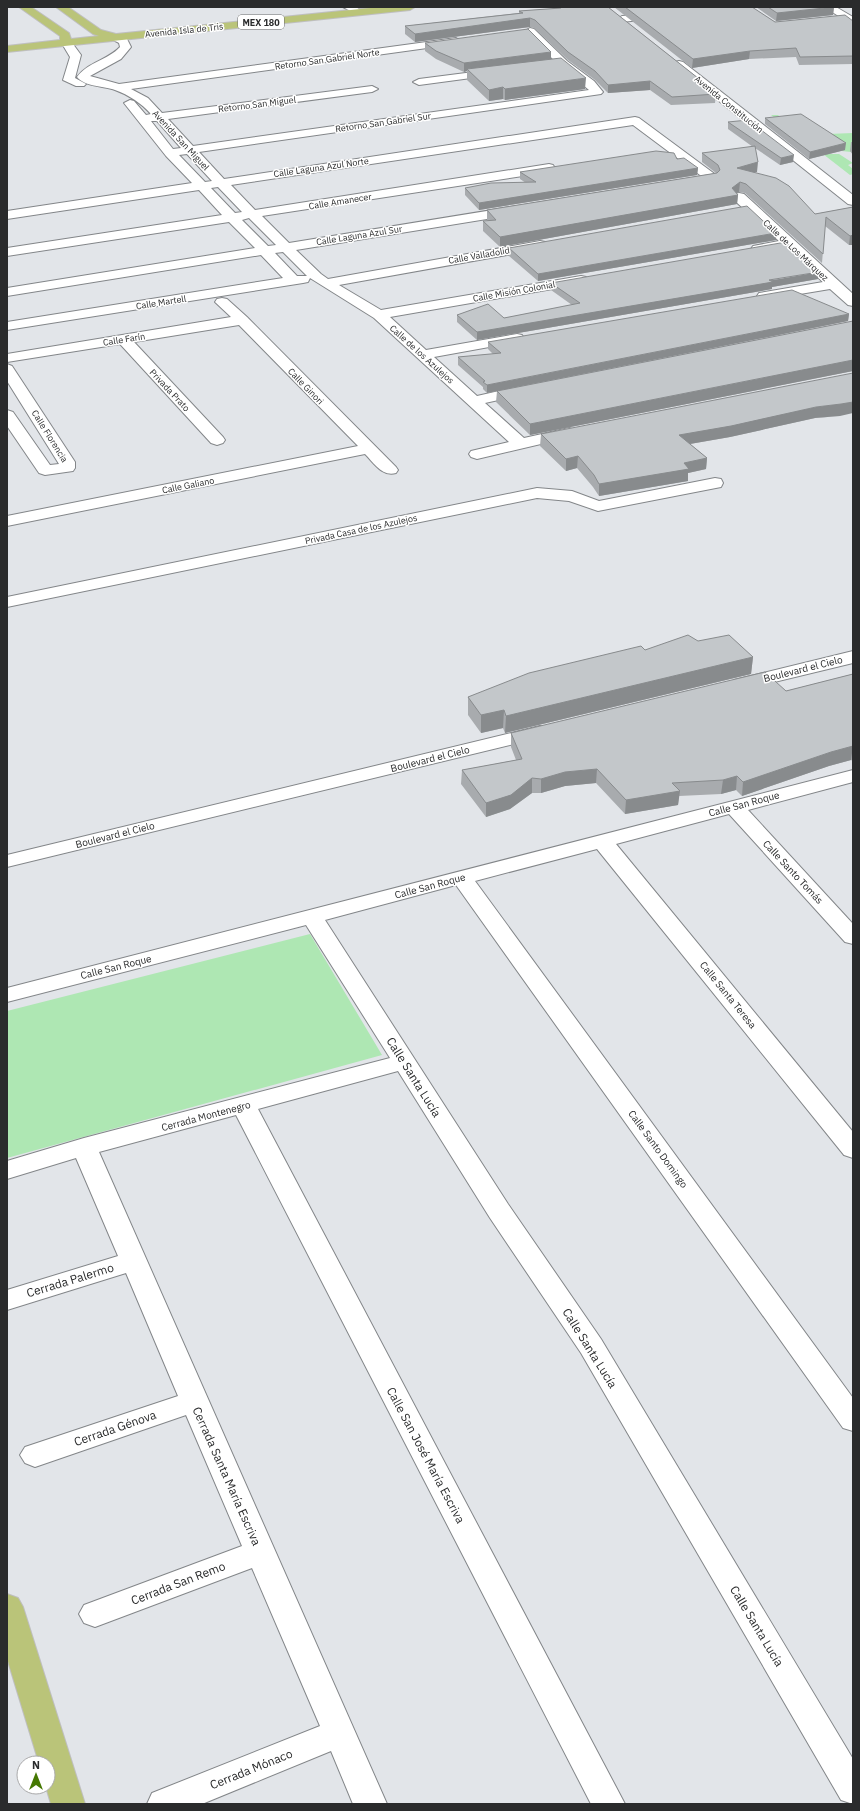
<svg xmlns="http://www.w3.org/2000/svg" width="860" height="1811" font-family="'IBM Plex Sans',sans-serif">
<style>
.green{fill:#aee7b3}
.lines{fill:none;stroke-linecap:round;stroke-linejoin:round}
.minor-casing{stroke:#838689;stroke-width:2}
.major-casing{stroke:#bfbfc0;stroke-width:2}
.minor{fill:#fff;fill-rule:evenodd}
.major{fill:#bac479;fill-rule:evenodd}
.wall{fill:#a8abae}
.shaded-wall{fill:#888b8d}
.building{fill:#c3c7ca;stroke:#888b8d}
.labels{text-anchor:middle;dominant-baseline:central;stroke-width:3;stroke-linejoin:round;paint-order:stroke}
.shield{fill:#fff;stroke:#6a6b6b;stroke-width:1}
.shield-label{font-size:9px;font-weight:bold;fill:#2a2b2c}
.far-street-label{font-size:9px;fill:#2a2b2c;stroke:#fff}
.street-label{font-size:10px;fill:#2a2b2c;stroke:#fff}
.near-street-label{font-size:12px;fill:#2a2b2c;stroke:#fff}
</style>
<rect width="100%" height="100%" fill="#e2e5e9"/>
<!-- green -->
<path class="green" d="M 771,115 L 778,115 L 802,135 L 853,133 L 853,150 L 851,152 L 813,148 Z
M 823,154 L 839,154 L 853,163 L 848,165 L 853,169 L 853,174 L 850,175 Z
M 310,934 L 382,1055 L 7,1158 L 7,1011 Z"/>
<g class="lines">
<defs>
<path id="minor" d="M 343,7 L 356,7 L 363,12 L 358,15 Z
M 824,7 L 836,7 L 853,17 L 853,25 Z
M 636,15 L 641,18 L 640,20 L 622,22 L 617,19 L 622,16 Z
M 530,28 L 534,29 L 567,61 L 594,81 L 603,92 L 601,94 L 199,152 L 224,179 L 635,117 L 639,118 L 716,175 L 718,178 L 716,181 L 708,181 L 633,125 L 231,185 L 255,210 L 549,164 L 553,165 L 555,168 L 553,171 L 549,172 L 262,216 L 289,243 L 517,206 L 522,207 L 524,210 L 517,214 L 296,250 L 321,274 L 328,279 L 540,241 L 545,242 L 547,245 L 545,248 L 540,249 L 339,285 L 381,310 L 581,276 L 586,277 L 588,280 L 586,283 L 581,284 L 390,317 L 426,350 L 517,334 L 522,335 L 524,338 L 522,341 L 434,357 L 477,396 L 526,385 L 531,387 L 534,390 L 531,393 L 485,403 L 524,438 L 569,428 L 575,430 L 577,433 L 575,436 L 477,459 L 471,457 L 469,454 L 471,451 L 509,442 L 374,318 L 310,278 L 308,282 L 303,283 L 7,330 L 7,322 L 283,278 L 261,255 L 7,296 L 7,288 L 255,248 L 229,222 L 7,256 L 7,248 L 222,215 L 199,190 L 7,219 L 7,211 L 192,183 L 166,156 L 124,103 L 130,100 L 134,101 L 146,115 L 151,114 C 141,103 129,95 115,90 C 105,86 85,87 77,77 C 88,62 108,60 120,47 L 119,43 L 108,37 L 109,35 L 113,34 L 127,39 L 131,47 L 121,59 L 90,76 L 119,84 L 456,38 L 461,41 L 456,44 L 131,89 L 148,98 L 162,113 L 372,86 L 378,89 L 372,92 L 168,119 L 193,146 L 589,90 L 559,65 L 526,33 L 525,31 ZM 151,121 L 157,121 L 181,148 L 173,149 ZM 187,154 L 212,181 L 205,182 L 179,155 ZM 218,187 L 242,212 L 235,213 L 211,188 ZM 249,218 L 276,245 L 268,246 L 242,220 ZM 283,252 L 307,276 L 297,276 L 275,253 Z
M 66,39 L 70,40 L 81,55 L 75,78 L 86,84 L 84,86 L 76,86 L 63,80 L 70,57 L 61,42 Z
M 679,61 L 683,62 L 853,195 L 853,205 L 848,204 L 675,66 L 673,64 L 675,62 Z
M 497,69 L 503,72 L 501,74 L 419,85 L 413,82 L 419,79 Z
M 739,193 L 744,194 L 853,294 L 853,306 L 848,305 L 830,289 L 764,300 L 759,299 L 757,296 L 759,293 L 823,282 L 786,248 L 758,253 L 753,252 L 751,249 L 753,246 L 779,241 L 734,200 L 733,197 L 734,194 Z
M 222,298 L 227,299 L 247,317 L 396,467 L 398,470 L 396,473 C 382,477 374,463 365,454 L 7,526 L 7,516 L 358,446 L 239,325 L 134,342 L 223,437 L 225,440 L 223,443 L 217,445 L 211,443 L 120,344 L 7,362 L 7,354 L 231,317 L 215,302 L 217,299 Z
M 7,364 L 12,366 L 75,462 L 75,468 L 73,471 L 45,475 L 39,473 L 7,426 L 7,410 L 13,412 L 50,465 L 59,464 L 7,381 Z
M 715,478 L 721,479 L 723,483 L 721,487 L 598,511 L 569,501 L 537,498 L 7,607 L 7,597 L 537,488 L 572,491 L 599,501 Z
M 853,651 L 853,663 L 741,690 L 734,688 L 731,684 L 734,680 Z
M 540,726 L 547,728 L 550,732 L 547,736 L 7,867 L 7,855 Z
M 853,770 L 853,782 L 748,810 L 853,924 L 853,944 L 845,942 L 729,814 L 616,844 L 853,1132 L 853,1158 L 844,1155 L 597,849 L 475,881 L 853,1398 L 853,1431 L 843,1428 L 456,885 L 325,920 L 508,1204 L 601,1339 L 853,1759 L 853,1804 L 841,1800 L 581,1353 L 490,1218 L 398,1071 L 258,1109 L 625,1804 L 591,1804 L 236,1115 L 99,1152 L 387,1804 L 353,1804 L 331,1751 L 202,1804 L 147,1804 L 152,1793 L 320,1726 L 252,1568 L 95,1627 L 84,1623 L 79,1614 L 84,1605 L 242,1546 L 186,1415 L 35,1467 L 25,1463 L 20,1455 L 25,1447 L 178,1396 L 126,1273 L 7,1310 L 7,1290 L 118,1256 L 76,1158 L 7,1179 L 7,1161 L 84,1138 L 390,1058 L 306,925 L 7,1002 L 7,988 Z"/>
<path id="major" d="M 19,7 L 31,7 L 69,33 L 71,39 L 99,36 L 93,34 L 56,7 L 68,7 L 101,30 L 116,34 L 380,7 L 415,7 L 410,10 L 7,52 L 7,46 L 60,40 L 60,36 Z
M 7,1594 L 18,1598 L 23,1607 L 85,1804 L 51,1804 L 46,1787 L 48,1787 L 48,1763 L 39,1763 L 7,1658 Z"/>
</defs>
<!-- minor casing -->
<use href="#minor" class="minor-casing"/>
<!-- major casing -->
<use href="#major" class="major-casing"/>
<!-- minor -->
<use href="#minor" class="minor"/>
<!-- major -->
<use href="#major" class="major"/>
</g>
<!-- wall -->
<path class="wall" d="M 551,7 L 608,7 L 703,82 L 703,85 L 716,94 L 715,103 L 671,105 L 650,90 L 608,93 L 595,80 L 568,60 L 534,28 L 530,27 L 415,42 L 405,34 L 405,26 L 519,13 L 519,11 L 553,9 Z
M 614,7 L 752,7 L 775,22 L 853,21 L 853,64 L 799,65 L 796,57 L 749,59 L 692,68 Z
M 756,7 L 834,7 L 833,15 L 776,21 Z
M 425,43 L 551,52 L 551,59 L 585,89 L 505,100 L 503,99 L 489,101 L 467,80 L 467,71 L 464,72 L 436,59 L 425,51 Z
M 765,118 L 845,150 L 809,159 L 765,124 Z
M 728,122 L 793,162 L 780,165 L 755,148 L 757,172 L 754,172 L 815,214 L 853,207 L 853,245 L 849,245 L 825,226 L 822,263 L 745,193 L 739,192 L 737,193 L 738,195 L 737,204 L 500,247 L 483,231 L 483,221 L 488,221 L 487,220 L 487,210 L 716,173 L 702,162 L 702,153 L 753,147 L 728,129 Z
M 851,142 L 853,142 L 853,155 L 850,151 Z
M 677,159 L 698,168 L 697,175 L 479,210 L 465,195 L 465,188 L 526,183 L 520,179 L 520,172 Z
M 776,233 L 776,240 L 538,281 L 509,256 L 509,248 Z
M 818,279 L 772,287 L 772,289 L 477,340 L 457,322 L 457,315 L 504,318 L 572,305 L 551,290 L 551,283 Z
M 849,314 L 848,321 L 487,393 L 483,389 L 483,387 L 458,365 L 458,357 L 493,354 L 488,349 L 488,342 Z
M 853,321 L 853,371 L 530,435 L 496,402 L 497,391 Z
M 840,416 L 815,418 L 730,437 L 690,444 L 707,458 L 706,469 L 688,473 L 688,481 L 599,496 L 593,487 L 577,468 L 566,471 L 540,446 L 541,434 Z
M 698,641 L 753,657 L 751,674 L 505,733 L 503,728 L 481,733 L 468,715 L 468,697 L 645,650 Z
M 853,674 L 853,761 L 851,760 L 829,766 L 742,796 L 736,790 L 721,794 L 679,796 L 678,805 L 625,814 L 596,783 L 565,786 L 541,793 L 532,793 L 510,809 L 486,817 L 461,784 L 462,770 L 516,760 L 511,747 L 511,733 L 786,691 Z"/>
<!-- shaded-wall -->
<path class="shaded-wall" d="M 834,7 L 833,15 L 776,21 L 777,13 Z
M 530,18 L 530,27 L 415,42 L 415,34 Z
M 750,51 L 749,59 L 692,68 L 693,59 Z
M 551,52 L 551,60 L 467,69 L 467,71 L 464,72 L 464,63 Z
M 586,78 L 585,89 L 505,100 L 505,89 Z
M 650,81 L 650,90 L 608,93 L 608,85 Z
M 503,87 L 503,99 L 489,101 L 489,90 Z
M 846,143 L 845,150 L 809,159 L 810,152 Z
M 794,155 L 793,162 L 780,165 L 781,158 Z
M 758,162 L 757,172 L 737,177 L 737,168 Z
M 698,168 L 697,175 L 479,210 L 479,203 Z
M 740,182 L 739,192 L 733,195 L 738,195 L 737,204 L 500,247 L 500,237 L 732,188 Z
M 776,233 L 776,240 L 538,281 L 538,274 Z
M 853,235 L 853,245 L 849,245 L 850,236 Z
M 819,272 L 818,279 L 772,287 L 772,289 L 477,340 L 477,332 Z
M 849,314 L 848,321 L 487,393 L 487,385 Z
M 853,360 L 853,371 L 530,435 L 530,424 Z
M 853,402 L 853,413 L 840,416 L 815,418 L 730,437 L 678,446 L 679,435 L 816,407 Z
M 578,456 L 577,468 L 566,471 L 566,459 Z
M 707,458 L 706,469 L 688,473 L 688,481 L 599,496 L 599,484 L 684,463 Z
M 753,657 L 751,674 L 505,733 L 506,716 Z
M 504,710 L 503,728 L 481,733 L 481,715 Z
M 853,746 L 851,760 L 829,766 L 742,796 L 743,782 L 831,752 Z
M 597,769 L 596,783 L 565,786 L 541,793 L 541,779 L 565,772 Z
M 737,776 L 736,790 L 721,794 L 723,780 Z
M 532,778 L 532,793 L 510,809 L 486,817 L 486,803 Z
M 680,791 L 678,805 L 625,814 L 626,800 Z"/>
<!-- building -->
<path class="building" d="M 560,7 L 608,7 L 703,82 L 699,83 L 716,94 L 672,97 L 650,81 L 608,85 L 595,71 L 568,52 L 535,20 L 530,18 L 415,34 L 405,26 L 523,13 L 519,11 L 561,8 Z
M 625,7 L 752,7 L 775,22 L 845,15 L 853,21 L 853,56 L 800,57 L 796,48 L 750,51 L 693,59 Z
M 768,7 L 834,7 L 777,13 Z
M 528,29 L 551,52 L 464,63 L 436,51 L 425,43 Z
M 561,58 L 586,78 L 505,89 L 503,87 L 489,90 L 467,69 Z
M 801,114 L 846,143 L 810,152 L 765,118 Z
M 748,120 L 794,155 L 781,158 L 728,122 Z
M 755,146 L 758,162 L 737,168 L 776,178 L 789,186 L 815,214 L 853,207 L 853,235 L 850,236 L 826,217 L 823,254 L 746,184 L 740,182 L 732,188 L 738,195 L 500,237 L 483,221 L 496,220 L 487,210 L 717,173 L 720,170 L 718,165 L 702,153 Z
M 656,151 L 674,153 L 677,159 L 684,158 L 698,168 L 479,203 L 465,188 L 491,183 L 536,182 L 520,172 Z
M 747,206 L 776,233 L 538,274 L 509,248 Z
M 786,242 L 819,272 L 769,280 L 773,282 L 477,332 L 457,315 L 488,304 L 504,318 L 580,303 L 551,283 Z
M 792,290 L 849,314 L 487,385 L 483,382 L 485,381 L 458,357 L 501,353 L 488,342 Z
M 853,321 L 853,360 L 530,424 L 497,391 Z
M 853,373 L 853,402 L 841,404 L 816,407 L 731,426 L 679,435 L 707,458 L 684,463 L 689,469 L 599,484 L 594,475 L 578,456 L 566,459 L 541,434 Z
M 688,635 L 698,641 L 729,635 L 753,657 L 506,716 L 504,710 L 481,715 L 468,697 L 529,673 L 641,646 L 645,650 Z
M 765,672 L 786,691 L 853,674 L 853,746 L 831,752 L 743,782 L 737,776 L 723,780 L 672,783 L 680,791 L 626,800 L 597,769 L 565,772 L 541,779 L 532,778 L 511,795 L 486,803 L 462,770 L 522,759 L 511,733 Z"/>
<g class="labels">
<!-- shield labels -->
<rect class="shield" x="238" y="15" width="46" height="14" rx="3"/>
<g class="shield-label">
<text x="261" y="22">MEX 180</text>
</g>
<!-- far-street labels -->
<g class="far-street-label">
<text transform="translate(184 30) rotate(-6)">Avenida Isla de Tris</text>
<text transform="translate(327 59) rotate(-8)">Retorno San Gabriel Norte</text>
<text transform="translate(257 104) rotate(-7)">Retorno San Miguel</text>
<text transform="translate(729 104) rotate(39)">Avenida Constitución</text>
<text transform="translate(383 122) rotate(-8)">Retorno San Gabriel Sur</text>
<text transform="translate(181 140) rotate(47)">Avenida San Miguel</text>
<text transform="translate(321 167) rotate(-8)">Calle Laguna Azul Norte</text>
<text transform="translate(340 201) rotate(-9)">Calle Amanecer</text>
<text transform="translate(359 235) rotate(-9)">Calle Laguna Azul Sur</text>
<text transform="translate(796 250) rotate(43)">Calle de Los Márquez</text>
<text transform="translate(479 255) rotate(-10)">Calle Valladolid</text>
<text transform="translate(514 291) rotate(-10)">Calle Misión Colonial</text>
<text transform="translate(161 302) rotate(-9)">Calle Martell</text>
<text transform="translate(124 339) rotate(-9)">Calle Farín</text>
<text transform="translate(422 354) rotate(42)">Calle de los Azulejos</text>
<text transform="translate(306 386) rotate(46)">Calle Ginori</text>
<text transform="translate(170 390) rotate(47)">Privada Prato</text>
<text transform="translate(50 436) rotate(58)">Calle Florencia</text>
<text transform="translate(188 485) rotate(-11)">Calle Galiano</text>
<text transform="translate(361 529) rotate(-12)">Privada Casa de los Azulejos</text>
</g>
<!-- street labels -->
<g class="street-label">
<text transform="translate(803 669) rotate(-14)">Boulevard el Cielo</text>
<text transform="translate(430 759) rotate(-14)">Boulevard el Cielo</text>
<text transform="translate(744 804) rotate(-15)">Calle San Roque</text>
<text transform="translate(115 835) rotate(-14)">Boulevard el Cielo</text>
<text transform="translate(793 872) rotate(47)">Calle Santo Tomás</text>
<text transform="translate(430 886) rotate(-15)">Calle San Roque</text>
<text transform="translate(116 967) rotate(-14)">Calle San Roque</text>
<text transform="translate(728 995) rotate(51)">Calle Santa Teresa</text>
<text transform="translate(206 1116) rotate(-15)">Cerrada Montenegro</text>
<text transform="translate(658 1149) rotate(54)">Calle Santo Domingo</text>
</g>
<!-- near-street labels -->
<g class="near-street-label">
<text transform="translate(414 1077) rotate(58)">Calle Santa Lucía</text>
<text transform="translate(70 1280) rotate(-17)">Cerrada Palermo</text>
<text transform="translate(590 1348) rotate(58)">Calle Santa Lucía</text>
<text transform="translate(115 1428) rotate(-19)">Cerrada Génova</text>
<text transform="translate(426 1455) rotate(62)">Calle San José María Escriva</text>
<text transform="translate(227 1476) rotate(66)">Cerrada Santa María Escriva</text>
<text transform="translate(178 1583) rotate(-21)">Cerrada San Remo</text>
<text transform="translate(757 1626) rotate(59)">Calle Santa Lucía</text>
<text transform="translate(251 1769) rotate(-22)">Cerrada Mónaco</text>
</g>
</g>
<!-- border -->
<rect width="860" height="1811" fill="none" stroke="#2a2b2c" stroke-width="16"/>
<!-- north arrow -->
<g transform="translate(36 1775)"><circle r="19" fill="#ffffff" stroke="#aaaaab"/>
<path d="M0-3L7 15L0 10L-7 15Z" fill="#457802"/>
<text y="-6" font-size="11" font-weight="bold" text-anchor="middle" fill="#2a2b2c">N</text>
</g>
</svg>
